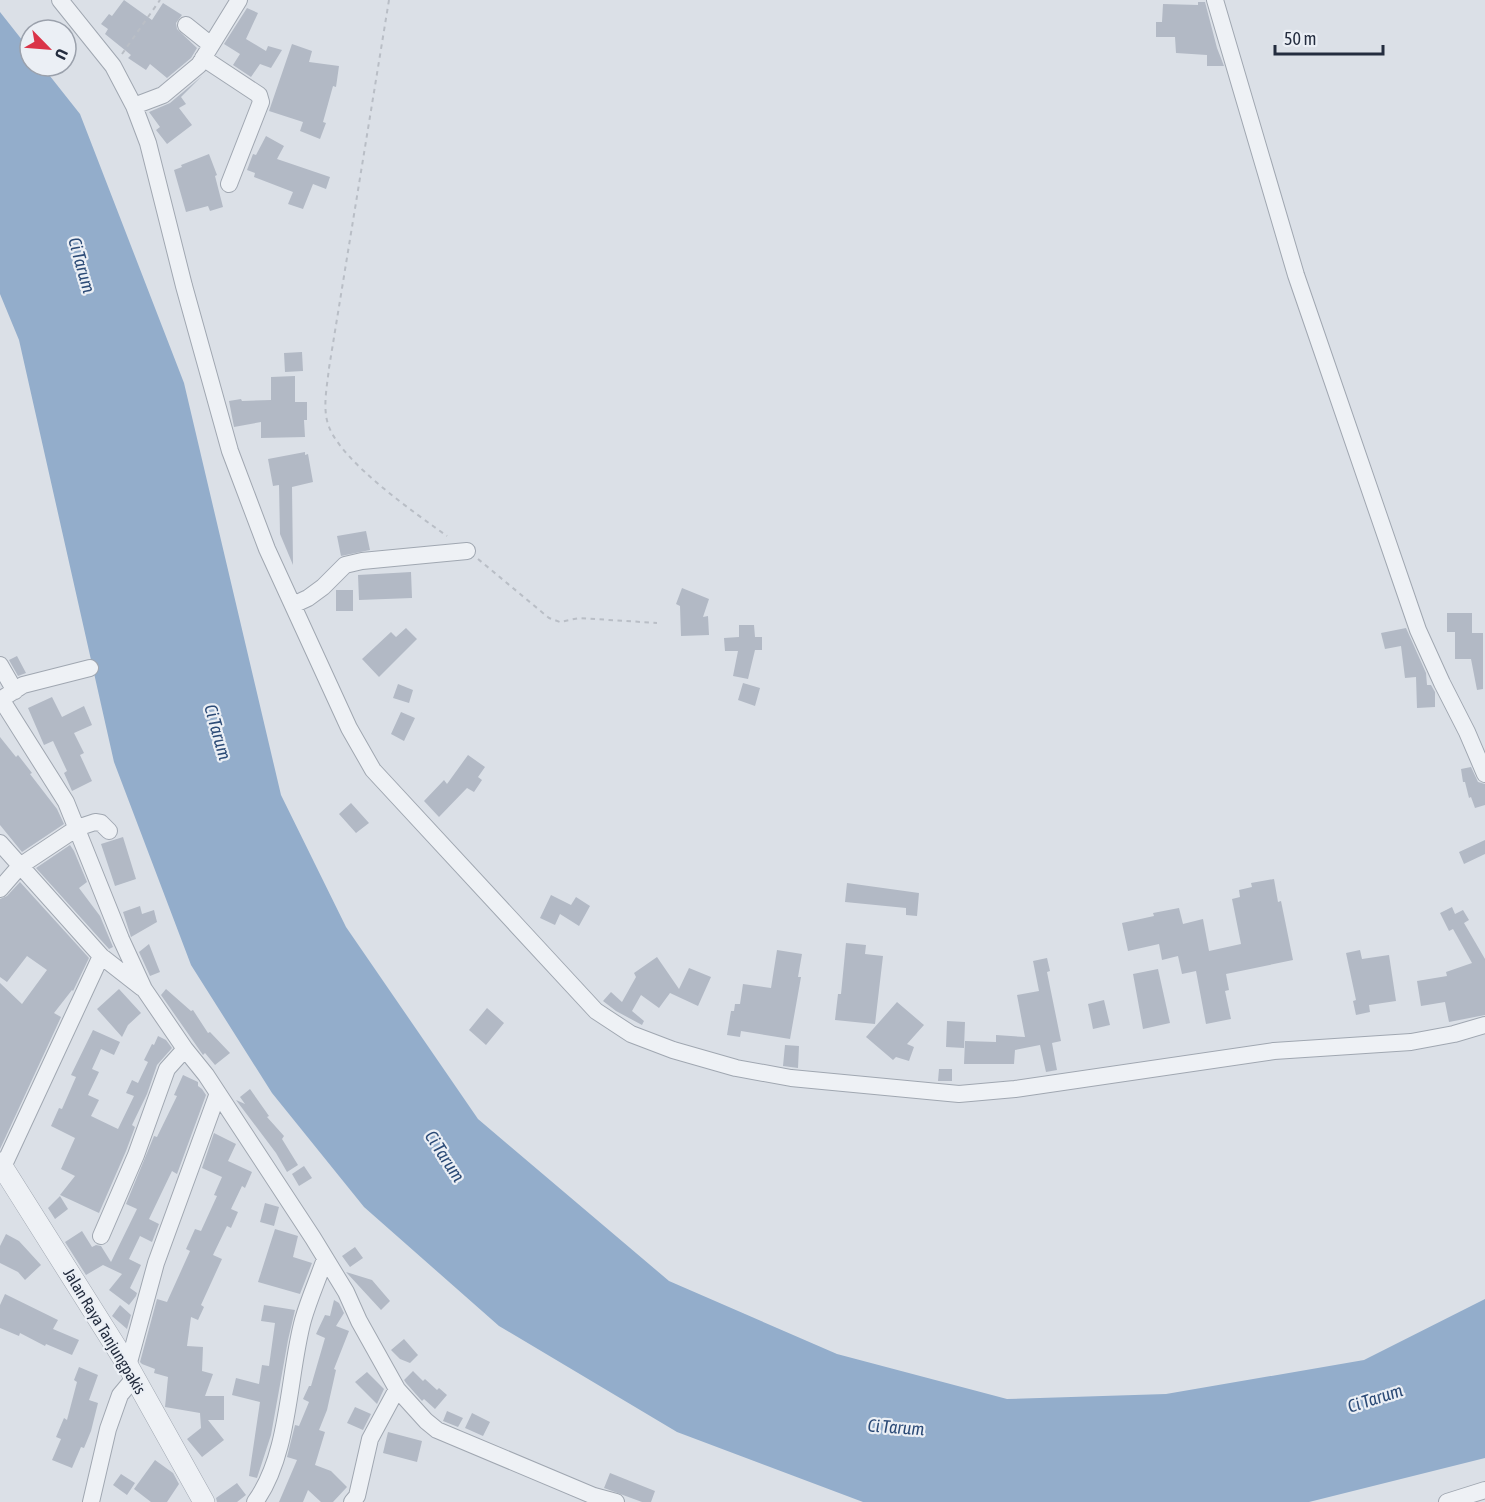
<svg xmlns="http://www.w3.org/2000/svg" width="1485" height="1502" font-family="'Asap Condensed',sans-serif">
<style>
.water{fill:#93adcb}
.building{fill:#b2b9c5}
.lines{fill:none;stroke-linecap:round;stroke-linejoin:round}
.minor-casing{stroke:#a0a7b1;stroke-width:18}
.tertiary-casing{stroke:#a0a7b1;stroke-width:22}
.path{stroke:#b9bec6;stroke-width:2;stroke-dasharray:4.5 4.5;stroke-linecap:butt}
.minor{stroke:#eef1f5;stroke-width:16}
.tertiary{stroke:#eef1f5;stroke-width:21}
.labels{text-anchor:middle;dominant-baseline:central;stroke-width:4.5;stroke-linejoin:round;paint-order:stroke}
.street-label{font-size:16px;fill:#242d3f;stroke:#ebeff5}
.water-label{font-size:18px;font-style:italic;fill:#2b4a76;stroke:#ebeff5}
</style>
<rect width="100%" height="100%" fill="#dbe0e7"/>
<!-- water -->
<path class="water" d="M 0,12 L 30,50 L 30,66 L 42,66 L 80,114 L 184,383 L 281,795 L 346,927 L 478,1119 L 669,1281 L 837,1354 L 1007,1399 L 1166,1394 L 1364,1360 L 1485,1299 L 1485,1458 L 1309,1502 L 863,1502 L 677,1432 L 499,1326 L 364,1207 L 272,1093 L 191,965 L 114,762 L 19,340 L 0,294 Z"/>
<!-- building -->
<path class="building" d="M 124,0 L 152,20 L 163,3 L 182,15 L 176,23 L 177,29 L 197,48 L 191,58 L 167,78 L 150,64 L 146,70 L 128,58 L 131,55 L 105,34 L 108,29 L 101,24 L 109,14 L 112,16 Z
M 1198,2 L 1205,2 L 1217,48 L 1224,66 L 1207,66 L 1207,55 L 1176,53 L 1175,37 L 1156,37 L 1156,22 L 1162,22 L 1163,4 L 1198,5 Z
M 247,8 L 258,13 L 246,39 L 266,51 L 268,46 L 282,50 L 271,68 L 260,64 L 251,77 L 233,65 L 240,54 L 224,44 Z
M 292,44 L 312,51 L 309,62 L 339,66 L 336,87 L 333,86 L 323,122 L 326,123 L 320,139 L 300,131 L 303,122 L 269,111 Z
M 202,76 L 181,97 L 186,104 L 179,108 L 192,125 L 167,144 L 156,130 L 160,127 L 149,112 L 170,103 Z
M 266,136 L 284,146 L 277,159 L 330,177 L 326,189 L 313,184 L 303,209 L 288,204 L 293,192 L 254,177 L 255,173 L 247,170 L 253,154 L 256,155 Z
M 209,154 L 217,175 L 215,176 L 223,207 L 210,211 L 208,206 L 186,212 L 174,170 L 182,167 L 181,165 Z
M 302,352 L 303,371 L 285,372 L 284,353 Z
M 295,376 L 295,402 L 307,402 L 307,420 L 304,420 L 305,437 L 261,438 L 261,422 L 234,427 L 229,401 L 241,399 L 242,401 L 271,400 L 271,377 Z
M 305,452 L 305,455 L 308,454 L 313,482 L 292,487 L 293,565 L 280,534 L 279,485 L 273,486 L 268,459 Z
M 366,531 L 370,550 L 341,556 L 337,536 Z
M 411,572 L 412,598 L 359,600 L 358,575 Z
M 682,588 L 709,599 L 703,617 L 708,616 L 709,635 L 681,636 L 680,606 L 676,604 Z
M 336,590 L 353,590 L 353,611 L 336,611 Z
M 1447,613 L 1472,613 L 1472,633 L 1483,633 L 1483,689 L 1477,690 L 1471,659 L 1455,659 L 1455,632 L 1447,632 Z
M 739,625 L 754,625 L 755,637 L 762,637 L 762,650 L 755,650 L 748,679 L 733,676 L 738,651 L 725,651 L 724,638 L 739,637 Z
M 406,628 L 417,639 L 379,677 L 362,659 L 391,632 L 396,637 Z
M 1406,628 L 1426,673 L 1427,685 L 1431,685 L 1435,692 L 1435,707 L 1417,708 L 1416,677 L 1405,678 L 1401,646 L 1385,649 L 1381,633 Z
M 17,656 L 26,673 L 18,676 L 9,660 Z
M 743,683 L 760,688 L 755,706 L 738,700 Z
M 398,684 L 413,690 L 409,703 L 393,698 Z
M 52,697 L 62,717 L 84,706 L 92,725 L 74,733 L 84,753 L 80,755 L 92,781 L 72,791 L 64,773 L 67,771 L 53,741 L 44,745 L 28,708 Z
M 401,712 L 415,718 L 404,741 L 391,734 Z
M 0,737 L 16,757 L 18,755 L 32,773 L 30,774 L 57,809 L 64,824 L 22,852 L 0,825 Z
M 468,755 L 485,767 L 478,777 L 482,780 L 474,792 L 467,788 L 439,817 L 424,801 L 444,780 L 447,784 Z
M 1471,767 L 1478,782 L 1485,784 L 1485,805 L 1475,808 L 1471,797 L 1469,798 L 1465,782 L 1463,782 L 1461,769 Z
M 351,803 L 369,823 L 356,833 L 339,814 Z
M 123,837 L 136,879 L 115,886 L 101,844 Z
M 1485,840 L 1485,854 L 1464,864 L 1459,852 Z
M 70,845 L 74,851 L 87,882 L 79,888 L 100,916 L 113,947 L 109,949 L 36,868 Z
M 1274,879 L 1278,902 L 1281,901 L 1293,960 L 1226,974 L 1229,990 L 1225,991 L 1231,1019 L 1206,1024 L 1196,971 L 1182,974 L 1178,956 L 1162,960 L 1159,944 L 1128,951 L 1122,923 L 1154,916 L 1153,913 L 1179,908 L 1183,924 L 1203,919 L 1209,951 L 1241,944 L 1232,899 L 1240,897 L 1239,890 L 1252,887 L 1251,883 Z
M 20,882 L 89,958 L 73,991 L 72,990 L 54,1013 L 61,1017 L 0,1149 L 0,983 L 22,1004 L 47,970 L 27,956 L 7,982 L 0,977 L 0,899 L 7,896 Z
M 847,883 L 919,893 L 917,916 L 906,915 L 906,908 L 845,902 Z
M 551,895 L 571,905 L 576,897 L 590,906 L 579,926 L 560,914 L 555,925 L 540,918 Z
M 140,906 L 142,914 L 154,910 L 157,922 L 131,937 L 123,912 Z
M 1452,907 L 1455,914 L 1463,910 L 1469,920 L 1464,923 L 1485,959 L 1485,1015 L 1449,1022 L 1445,1002 L 1421,1006 L 1417,981 L 1447,976 L 1446,972 L 1472,963 L 1453,929 L 1449,931 L 1440,913 Z
M 846,943 L 866,945 L 865,954 L 883,956 L 875,1024 L 835,1020 L 838,994 L 841,994 Z
M 149,944 L 160,972 L 150,976 L 139,952 Z
M 777,950 L 802,954 L 798,977 L 801,977 L 790,1039 L 741,1031 L 740,1037 L 727,1035 L 731,1011 L 734,1011 L 735,1004 L 740,1004 L 743,984 L 771,988 Z
M 1360,950 L 1362,959 L 1389,955 L 1396,1001 L 1369,1005 L 1370,1012 L 1356,1015 L 1353,1001 L 1356,1000 L 1346,953 Z
M 657,957 L 679,989 L 689,968 L 711,977 L 698,1006 L 670,993 L 659,1008 L 641,995 L 632,1011 L 644,1021 L 642,1025 L 616,1011 L 603,1001 L 611,992 L 622,1002 L 636,977 L 634,973 Z
M 1047,958 L 1050,971 L 1047,972 L 1061,1041 L 1052,1043 L 1057,1070 L 1046,1072 L 1040,1045 L 1015,1050 L 1014,1064 L 964,1064 L 965,1041 L 996,1042 L 996,1035 L 1025,1037 L 1017,995 L 1039,991 L 1033,961 Z
M 1158,969 L 1170,1023 L 1143,1029 L 1133,974 Z
M 119,989 L 141,1013 L 128,1025 L 122,1037 L 97,1009 Z
M 166,989 L 191,1011 L 193,1010 L 208,1033 L 210,1032 L 230,1053 L 215,1065 L 205,1053 L 203,1055 L 161,995 Z
M 1104,1000 L 1110,1025 L 1093,1029 L 1088,1004 Z
M 897,1002 L 924,1025 L 907,1044 L 914,1047 L 909,1061 L 896,1057 L 893,1060 L 866,1037 Z
M 487,1008 L 504,1023 L 486,1045 L 469,1030 Z
M 947,1021 L 965,1022 L 964,1048 L 946,1047 Z
M 93,1030 L 120,1042 L 114,1055 L 101,1049 L 92,1069 L 99,1072 L 88,1095 L 99,1100 L 91,1116 L 118,1129 L 134,1096 L 126,1093 L 132,1080 L 138,1083 L 148,1062 L 144,1060 L 152,1044 L 154,1045 L 158,1036 L 166,1040 L 172,1048 L 157,1065 L 147,1094 L 132,1125 L 135,1127 L 126,1151 L 99,1213 L 60,1195 L 75,1176 L 61,1169 L 75,1138 L 51,1126 L 59,1108 L 62,1109 L 76,1077 L 71,1075 Z
M 785,1045 L 799,1046 L 798,1068 L 783,1066 Z
M 939,1069 L 952,1069 L 952,1081 L 938,1081 Z
M 183,1075 L 198,1082 L 198,1086 L 202,1089 L 206,1095 L 177,1174 L 172,1171 L 149,1219 L 159,1224 L 152,1242 L 140,1236 L 129,1259 L 141,1265 L 130,1288 L 137,1293 L 136,1296 L 129,1305 L 109,1290 L 122,1274 L 103,1265 L 86,1275 L 65,1242 L 82,1231 L 92,1247 L 96,1245 L 101,1246 L 111,1262 L 137,1209 L 126,1204 L 154,1136 L 157,1137 L 177,1096 L 174,1095 Z
M 250,1089 L 269,1116 L 267,1117 L 284,1136 L 282,1139 L 298,1165 L 287,1172 L 276,1153 L 236,1100 L 245,1104 L 240,1097 Z
M 214,1133 L 236,1144 L 228,1161 L 252,1172 L 245,1188 L 242,1186 L 231,1209 L 238,1212 L 231,1228 L 227,1226 L 213,1255 L 222,1259 L 201,1305 L 204,1307 L 198,1320 L 191,1317 L 187,1346 L 203,1347 L 202,1371 L 213,1374 L 205,1396 L 224,1396 L 224,1420 L 208,1420 L 224,1440 L 202,1457 L 187,1439 L 201,1428 L 200,1413 L 165,1407 L 168,1377 L 154,1373 L 155,1369 L 142,1364 L 140,1362 L 157,1299 L 167,1302 L 190,1251 L 186,1249 L 195,1229 L 201,1231 L 217,1196 L 214,1195 L 222,1177 L 202,1168 Z
M 304,1166 L 312,1178 L 299,1186 L 292,1174 Z
M 60,1196 L 68,1209 L 55,1219 L 48,1208 Z
M 265,1203 L 279,1207 L 274,1226 L 260,1222 Z
M 275,1229 L 298,1236 L 293,1257 L 312,1263 L 300,1294 L 258,1282 Z
M 6,1234 L 19,1241 L 41,1265 L 25,1280 L 18,1272 L 0,1263 L 0,1246 Z
M 355,1247 L 363,1258 L 350,1267 L 342,1256 Z
M 346,1272 L 372,1280 L 390,1301 L 381,1310 Z
M 5,1294 L 58,1320 L 53,1329 L 79,1340 L 72,1355 L 46,1344 L 45,1346 L 20,1333 L 19,1336 L 0,1328 L 0,1305 Z
M 334,1300 L 339,1303 L 344,1313 L 336,1326 L 349,1331 L 334,1369 L 336,1370 L 327,1410 L 319,1430 L 325,1432 L 315,1465 L 331,1471 L 347,1487 L 333,1502 L 321,1502 L 308,1490 L 303,1502 L 279,1502 L 297,1460 L 287,1457 L 295,1425 L 299,1426 L 309,1402 L 303,1399 L 309,1386 L 311,1386 L 325,1338 L 316,1334 L 325,1315 L 330,1316 Z
M 120,1305 L 131,1315 L 127,1329 L 112,1316 Z
M 264,1305 L 295,1310 L 288,1340 L 271,1435 L 257,1478 L 249,1476 L 260,1402 L 232,1395 L 236,1378 L 259,1384 L 262,1365 L 269,1366 L 275,1323 L 261,1321 Z
M 404,1339 L 418,1355 L 410,1363 L 400,1359 L 391,1350 Z
M 79,1367 L 98,1375 L 89,1400 L 98,1403 L 91,1431 L 84,1448 L 81,1447 L 72,1468 L 52,1460 L 61,1439 L 56,1437 L 64,1418 L 67,1420 L 77,1382 L 74,1380 Z
M 413,1371 L 423,1381 L 425,1379 L 437,1390 L 439,1388 L 447,1395 L 435,1409 L 424,1399 L 422,1401 L 406,1383 L 404,1380 Z
M 367,1372 L 384,1389 L 377,1404 L 355,1382 Z
M 355,1407 L 371,1414 L 363,1430 L 347,1423 Z
M 447,1411 L 463,1418 L 458,1427 L 443,1421 Z
M 472,1413 L 490,1422 L 483,1436 L 465,1428 Z
M 388,1432 L 422,1441 L 417,1462 L 383,1453 Z
M 155,1460 L 173,1473 L 179,1484 L 167,1502 L 151,1502 L 134,1489 Z
M 610,1473 L 655,1491 L 651,1502 L 642,1502 L 604,1488 Z
M 121,1474 L 135,1483 L 127,1495 L 113,1485 Z
M 237,1483 L 246,1495 L 237,1502 L 217,1502 L 216,1498 Z"/>
<g class="lines">
<defs>
<path id="minor" d="M 60,0 L 113,66 L 134,106 L 148,143 L 184,286 L 230,451 L 267,549 L 349,728 L 373,770 L 596,1011 L 631,1034 L 673,1050 L 736,1068 L 791,1078 L 959,1094 L 1015,1089 L 1274,1051 L 1411,1042 L 1454,1034 L 1485,1025
M 1215,0 L 1296,275 L 1418,630 L 1442,683 L 1467,732 L 1485,774
M 186,25 L 211,45
M 203,58 L 259,95 L 261,102 L 229,184
M 134,106 L 163,95 L 199,65 L 239,0
M 293,605 L 308,598 L 323,587 L 345,565 L 362,561 L 467,551
M 0,665 L 15,691
M 1,699 L 66,802 L 121,939 L 144,989 L 185,1049 L 206,1075 L 313,1238 L 346,1292 L 359,1321 L 397,1389 L 426,1421 L 437,1430 L 594,1496 L 616,1502
M 0,700 L 23,685 L 90,668
M 0,843 L 101,956 L 142,988
M 0,889 L 20,866 L 77,828 L 95,822 L 101,823 L 109,831
M 3,1167 L 101,956
M 101,1236 L 136,1155 L 167,1069 L 185,1049
M 128,1366 L 156,1263 L 218,1093
M 91,1502 L 108,1429 L 120,1395 L 135,1377
M 255,1502 C 290,1454 288,1375 303,1320 C 309,1299 318,1279 325,1259
M 352,1502 L 357,1496 L 370,1439 L 397,1389
M 1447,1502 L 1485,1490"/>
<path id="tertiary" d="M 0,1163 L 128,1366 L 204,1502"/>
</defs>
<!-- minor casing -->
<use href="#minor" class="minor-casing"/>
<!-- tertiary casing -->
<use href="#tertiary" class="tertiary-casing"/>
<!-- path -->
<path class="path" d="M 389,0 L 329,368 C 327,387 322,409 329,427 C 344,464 415,513 447,536
M 122,54 L 160,0
M 478,559 L 549,618 L 560,622 L 579,618 L 657,623"/>
<!-- minor -->
<use href="#minor" class="minor"/>
<!-- tertiary -->
<use href="#tertiary" class="tertiary"/>
</g>
<g class="labels">
<!-- street labels -->
<g class="street-label">
<text transform="translate(105 1331) rotate(59)">Jalan Raya Tanjungpakis</text>
</g>
<!-- water labels -->
<g class="water-label">
<text transform="translate(82 265) rotate(74)">Ci Tarum</text>
<text transform="translate(218 732) rotate(74)">Ci Tarum</text>
<text transform="translate(445 1156) rotate(57)">Ci Tarum</text>
<text transform="translate(1375 1398) rotate(-18)">Ci Tarum</text>
<text transform="translate(896 1427) rotate(4)">Ci Tarum</text>
</g>
</g>
<!-- north arrow -->
<g transform="translate(48 48) rotate(115)"><circle r="28" fill="#ebeff5" stroke="#9ba1ac" stroke-width="1.5"/>
<path d="M0-4.5L10 22L0 15L-10 22Z" fill="#da3348"/>
<text y="-9" font-size="16" font-weight="bold" text-anchor="middle" fill="#242d3f">U</text>
</g>
<!-- scale -->
<path d="M1275 45v9h108v-9" fill="none" stroke="#242d3f" stroke-width="3"/>
<text x="1284" y="45" font-size="18" fill="#242d3f" stroke="#ebeff5" stroke-width="4.5" paint-order="stroke">50 m</text>
</svg>
